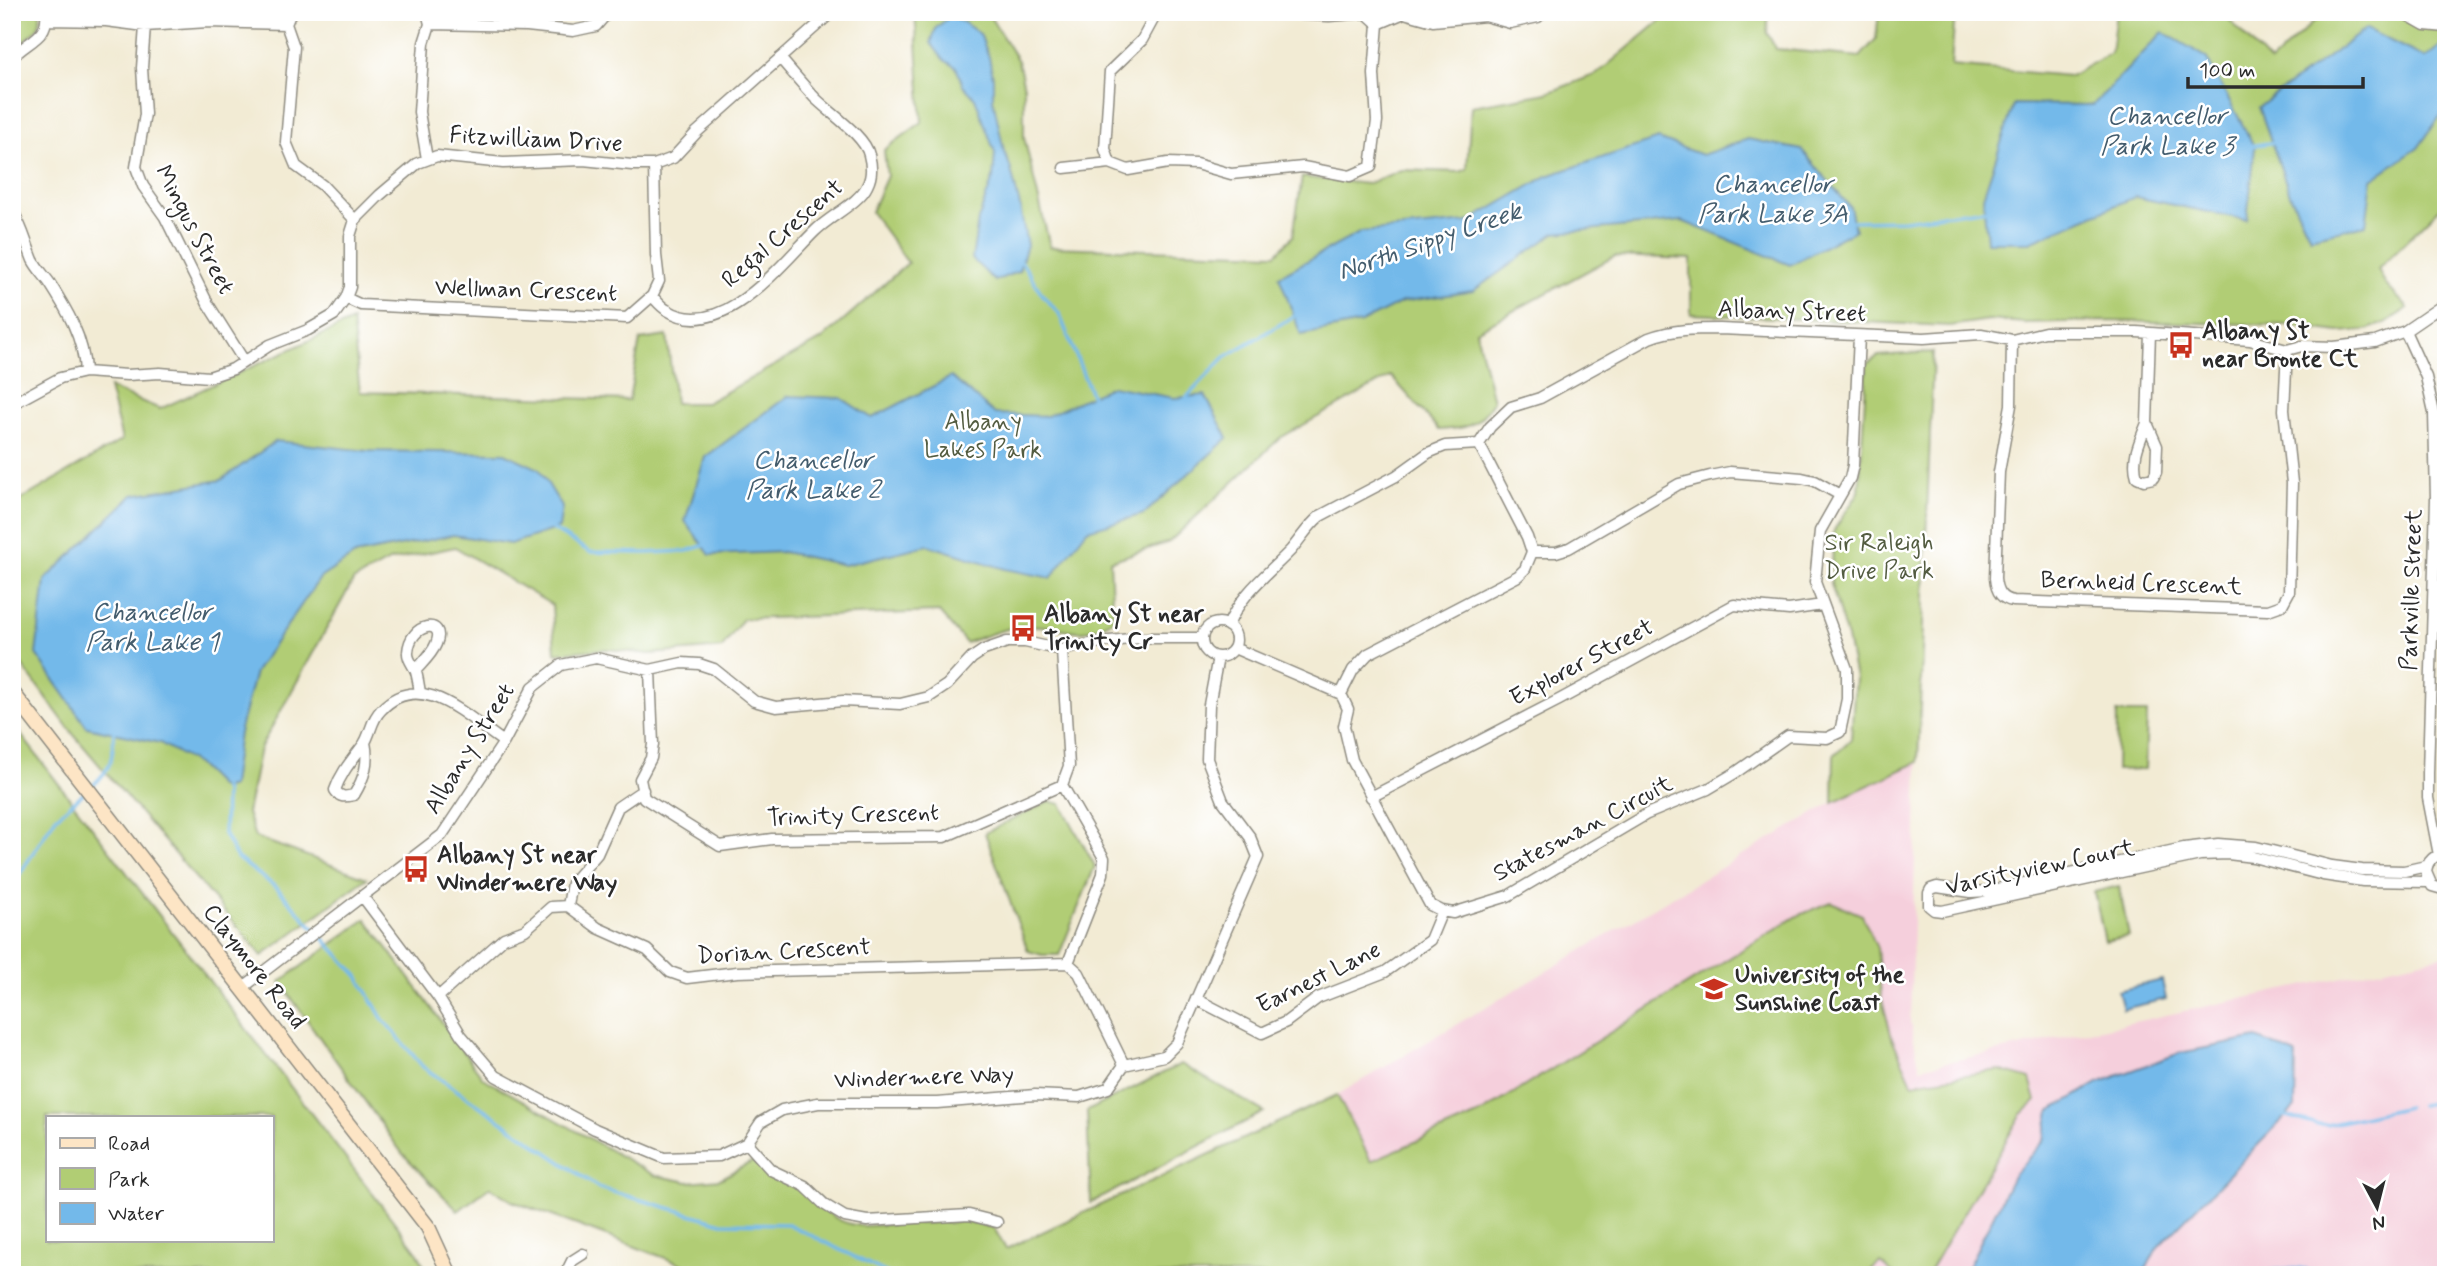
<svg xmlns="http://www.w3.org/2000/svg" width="2458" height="1287" font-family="Mynerve,sans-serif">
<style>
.built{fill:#f5cfdc}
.green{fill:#b1cd74;stroke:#6e7c50;stroke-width:2;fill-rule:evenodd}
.water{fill:#73b9ea;stroke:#4f728a;stroke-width:2}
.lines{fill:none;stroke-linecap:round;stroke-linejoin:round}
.stream{stroke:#73b9ea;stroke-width:3.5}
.minor-casing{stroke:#8e8b80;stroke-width:13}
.tertiary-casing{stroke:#8e8b80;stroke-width:15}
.secondary-casing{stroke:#8e8b80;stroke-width:17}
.minor{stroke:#fff;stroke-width:10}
.tertiary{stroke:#fff;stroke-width:12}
.secondary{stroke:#fde5c5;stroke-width:14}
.labels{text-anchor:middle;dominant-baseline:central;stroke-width:5;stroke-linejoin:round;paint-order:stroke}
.street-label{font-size:24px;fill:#2b2b2b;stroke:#fff}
.poi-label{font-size:24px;font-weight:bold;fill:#2b2b2b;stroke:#fff;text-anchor:start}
.park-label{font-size:24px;fill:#535c41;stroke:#fff}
.water-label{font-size:26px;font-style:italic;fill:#445d6e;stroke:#fff}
</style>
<rect width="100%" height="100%" fill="#fff"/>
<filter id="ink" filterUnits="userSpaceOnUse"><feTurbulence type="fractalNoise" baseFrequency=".0143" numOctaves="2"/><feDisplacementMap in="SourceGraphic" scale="14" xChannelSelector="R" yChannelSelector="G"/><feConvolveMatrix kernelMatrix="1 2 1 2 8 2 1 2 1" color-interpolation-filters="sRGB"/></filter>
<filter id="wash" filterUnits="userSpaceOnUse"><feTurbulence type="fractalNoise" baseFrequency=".00686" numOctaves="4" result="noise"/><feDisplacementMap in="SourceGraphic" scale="28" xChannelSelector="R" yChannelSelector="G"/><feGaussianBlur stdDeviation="1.57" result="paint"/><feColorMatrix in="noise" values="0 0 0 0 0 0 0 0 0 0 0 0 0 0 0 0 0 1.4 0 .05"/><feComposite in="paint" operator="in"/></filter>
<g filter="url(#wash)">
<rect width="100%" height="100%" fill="#f2ebd4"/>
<!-- built -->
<path class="built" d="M 1918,762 L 1910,1023 L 1920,1068 L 2446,955 L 2446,1275 L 1429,1275 L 1337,1095 L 1833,802 Z"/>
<!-- green -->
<path class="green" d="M 12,12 L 40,12 C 43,34 26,37 12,50 Z
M 915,12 L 987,12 L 1018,61 L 1024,87 L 1024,137 L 1050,247 L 1276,254 L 1293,236 L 1302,177 L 1367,184 L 1401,170 L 1460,172 L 1467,169 L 1471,106 L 1547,93 L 1597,74 L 1671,12 L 1769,12 L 1767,33 L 1776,49 L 1860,57 L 1876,39 L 1879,12 L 1955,12 L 1951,66 L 2070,76 L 2111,53 L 2116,12 L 2184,12 L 2199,16 L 2226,16 L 2270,63 L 2324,12 L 2395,12 L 2411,23 L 2422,12 L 2446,12 L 2446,202 L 2378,269 L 2385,284 L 2408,308 L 2387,322 L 2366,330 L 2339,332 L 2288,325 L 2105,321 L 2025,323 L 1989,320 L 1949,326 L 1691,314 L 1691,259 L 1615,256 L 1476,331 L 1493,401 C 1478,427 1468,428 1439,430 L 1391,376 L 1280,438 L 1169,542 L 1110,561 L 1113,620 C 1079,640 1074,628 1040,626 C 1014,624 989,634 966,643 L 939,612 L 743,619 L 722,648 L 649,654 L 607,649 L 555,653 L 552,605 L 455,547 L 389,561 L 353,581 L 260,748 L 247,813 L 255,837 L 367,878 L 262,956 L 73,734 L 12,652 L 12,505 L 122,440 L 109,388 L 160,409 L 352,321 L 360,392 L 629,400 L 640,340 L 667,336 L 675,403 L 706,403 L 821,340 L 908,263 L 871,212 L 887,176 L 884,150 L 922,122 Z
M 1933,352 L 1918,762 L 1833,802 L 1834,755 L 1851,739 L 1855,678 L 1847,638 L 1831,584 L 1834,530 L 1859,492 L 1867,364 L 1878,356 Z
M 2117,713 L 2147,713 L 2145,769 L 2116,770 Z
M 12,723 L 418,1253 L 428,1275 L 12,1275 ZM 271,1117 L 271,1240 L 47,1240 L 47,1117 Z
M 1049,801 L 1061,804 L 1095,866 L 1059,955 L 1042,955 L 1028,951 L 985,833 Z
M 2119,886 L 2129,936 L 2105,941 L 2094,892 Z
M 1831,902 L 1862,915 L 1877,948 L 1881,996 L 1892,1038 L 1912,1083 L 1999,1070 L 2030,1079 L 2036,1101 L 2021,1115 L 1927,1275 L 1895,1275 L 1880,1263 L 1866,1275 L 711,1275 L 512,1201 L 490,1187 L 458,1211 L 402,1153 L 280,982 L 366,919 L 483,1078 L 654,1175 L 688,1182 L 720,1179 L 753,1161 C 766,1176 784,1180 801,1190 C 826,1205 828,1223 863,1226 L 965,1221 L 994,1228 L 1006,1249 L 1337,1095 L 1371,1161 L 1480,1114 L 1795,917 Z
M 1181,1064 L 1264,1112 L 1091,1203 L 1087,1111 Z"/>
<!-- water -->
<path class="water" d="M 950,16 L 963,22 L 980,34 L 989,57 L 993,77 L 993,99 L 1004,151 L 1010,166 L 1019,202 L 1027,245 L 1019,271 L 995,281 L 972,259 L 978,220 L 993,178 L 995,153 L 975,98 L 963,85 L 956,67 L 944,60 L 931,43 L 936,28 Z
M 2366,29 L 2425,58 L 2446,43 L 2446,108 L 2418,148 L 2372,179 L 2366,225 L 2310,237 L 2291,197 L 2259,107 Z
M 2163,32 L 2206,57 L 2255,148 L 2247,220 L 2135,197 L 2030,242 L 1987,242 L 1983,197 L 2014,104 L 2093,105 Z
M 1658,139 L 1702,155 L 1748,139 L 1802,150 L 1850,207 L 1855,230 L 1790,265 L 1682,221 L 1555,233 L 1473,291 L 1402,302 L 1361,323 L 1301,335 L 1279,276 L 1361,232 L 1468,222 L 1547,176 Z
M 951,377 L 995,414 L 1047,416 L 1112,386 L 1174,398 L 1205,395 L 1228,438 L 1144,514 L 1087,530 L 1051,578 L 1005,569 L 928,545 L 844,565 L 783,552 L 710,555 L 685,521 L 705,457 L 788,396 L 841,398 L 872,418 Z
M 276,441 L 368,451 L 505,453 L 539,469 L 562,507 L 559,528 L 510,544 L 453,535 L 355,555 L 320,578 L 255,672 L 239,733 L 232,786 L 222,789 L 197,764 L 160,743 L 87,727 L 36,654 L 45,580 L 133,495 L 221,480 Z
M 2162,980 L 2166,999 L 2123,1009 L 2118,991 Z
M 2257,1038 L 2296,1055 L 2295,1107 L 2157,1248 L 2143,1275 L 1964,1275 L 2013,1176 L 2044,1140 L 2050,1111 L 2098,1083 L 2180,1053 Z"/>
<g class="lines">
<!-- stream -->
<path class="stream" d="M 2249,146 L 2276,142
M 1849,221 L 1904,220 L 1988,209
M 1021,261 L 1044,297 L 1059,313 L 1093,399
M 1186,398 L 1225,357 L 1296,315
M 552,529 L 590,552 L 646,553 L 687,551 L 708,544
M 223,786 L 225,792 L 224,834 L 237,858 L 277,888 L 358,976 L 382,1018 L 423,1067 L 599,1188 L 722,1223 L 788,1224 L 891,1275
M 91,787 C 113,768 113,757 114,729
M 12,886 L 56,817 L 85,792
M 2420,1105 L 2446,1101
M 2283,1115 L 2317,1125 L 2327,1125 L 2407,1107
M 2253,1275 C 2279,1268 2298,1265 2323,1275"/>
</g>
</g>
<g filter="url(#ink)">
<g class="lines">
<defs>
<path id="minor" d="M 291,12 L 286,24 L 294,47 L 286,142 L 296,166 L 322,185 L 355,220
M 427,12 L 430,24 L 424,43 L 419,112 L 427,159
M 1249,12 L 1329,16 L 1366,13 L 1378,24
M 1155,16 L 1142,40 L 1110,71 L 1105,149 L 1110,163 L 1128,170 L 1168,163 L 1196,164 L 1231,174 L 1303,167 L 1350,176 L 1371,167 L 1377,121 L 1374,74 L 1378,24
M 47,20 L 106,21 L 145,26 L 208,22 L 286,24
M 430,24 L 527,26 L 573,31 L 596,26 L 608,12
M 1378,24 L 1404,13 L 1433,21 L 1485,16 L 1510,23 L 1538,17 L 1542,12
M 145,26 L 142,68 L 145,114 L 136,167 L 143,186 L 165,217 L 208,304 L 244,361
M 12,58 C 26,41 49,39 46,12
M 1064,168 L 1110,163
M 12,210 C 22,226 26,243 33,260 C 37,268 44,275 49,282 C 67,310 84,338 85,372
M 652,296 C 656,300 661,307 667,310 C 721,344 783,262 815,231 C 830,216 859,203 867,186 C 872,177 872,166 869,155 C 865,136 830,113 815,98 C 803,85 792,72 780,58
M 346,298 L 361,305 L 627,318 L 652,296 L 659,281 L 656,255 L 654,165
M 2405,331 L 2426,377 L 2434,413 L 2436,499 L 2428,773 L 2428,798 L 2439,855
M 2012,340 L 2011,405 L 1999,472 L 1995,578 C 1996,590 2000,599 2013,601 L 2268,610 L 2282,605 L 2289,592 L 2292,483 L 2284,410 L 2287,350
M 12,404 L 60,378 L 85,372 L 127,375 L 160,373 L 209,377 L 233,369 L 270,345 L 308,330 L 334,315 L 346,298 L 350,287 L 350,236 L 355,220 L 380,195 L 418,163 L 437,156 L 503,163 L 583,160 L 632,165 L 654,165 L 673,158 L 697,132 L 832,12
M 2147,423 C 2140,441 2131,458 2137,477 L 2144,480 L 2153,478 L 2156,472 L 2157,446 L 2147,423 L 2150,333
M 1479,444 L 1527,537 L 1532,552
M 1840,495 L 1815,481 L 1802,478 L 1730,472 L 1710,476 L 1679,484 L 1569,548 L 1556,552 L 1532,552 L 1525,569 L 1518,576 L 1368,654 L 1353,670 L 1341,694 L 1348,709 L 1344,726 L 1352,760 L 1430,905 L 1442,911 L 1453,913 L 1508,896 L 1647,814 L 1708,789 L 1735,773 L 1788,736 L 1827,738 L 1840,732 L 1847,699 L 1847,669 L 1815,582 L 1820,531 L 1850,478 L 1853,465 L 1859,336
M1202 640a17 17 0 1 1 34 0a17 17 0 1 1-34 0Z
M 1228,626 C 1241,593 1267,575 1291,550 C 1301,538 1308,526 1320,516 L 1396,476 L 1428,453 L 1445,446 L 1479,444 L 1490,427 L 1511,407 L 1540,398 L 1649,338 C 1673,329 1695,329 1720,329 L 1924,338 L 1981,334 L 2012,340 L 2045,332 L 2137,332 L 2250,340 L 2287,350 L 2302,346 L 2334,347 L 2375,342 L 2405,331 L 2446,303
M 1234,648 L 1341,694
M 416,670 C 423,662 432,654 436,644 C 447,618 410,622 408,652 C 407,660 414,665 416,672 C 418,679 419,686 420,693
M 650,670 L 653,744 L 651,758 L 640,779 L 644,798 L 720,846 L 772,839 L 944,837 L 1062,785 L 1069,766 L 1062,650
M 365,742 C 369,762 365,777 354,795 C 345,797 340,798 335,790 C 341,772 353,759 364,744 C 371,733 371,720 381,710 C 421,667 469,719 504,742
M 1062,785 L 1104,858 L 1103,874 L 1068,963
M 1371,797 L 1559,700 L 1734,605 L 1789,610 L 1822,605
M 2445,854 C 2434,855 2428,860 2426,872 L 2432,886 L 2446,890
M 2426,866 L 2404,871 L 2362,870 L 2332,866 L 2256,847 L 2218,844 L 2184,848 L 1988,891 L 1971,892 L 1937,887 L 1931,889 L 1929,893 L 1929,906 L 1934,910 L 1942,911 L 2200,855 L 2228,854 L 2253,857 L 2323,875 L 2363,881 L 2428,882
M 363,897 L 438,997 L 461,1035 L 496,1076 L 595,1129 L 664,1158 L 719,1156 L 747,1143 L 761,1122 L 782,1110 L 818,1103 L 937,1103 L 1035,1095 L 1079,1097 L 1108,1088 L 1124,1065 L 1164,1056 L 1177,1043 L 1258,857 L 1250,837 L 1223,801 L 1207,759 L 1209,705 L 1218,657
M 568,906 L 572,883 L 597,854 L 618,807 L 643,790
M 241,989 L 442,835 L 504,742 L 533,687 L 561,665 L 596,658 L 650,670 L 682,663 L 699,664 L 714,669 L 754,701 L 776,707 L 843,701 L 900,704 L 929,697 L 947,685 L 972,658 L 984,650 L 1007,642 L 1025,642 L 1062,650 L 1100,642 L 1140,638 L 1202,638
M 438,997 L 504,938 L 525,930 L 551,907 L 568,906 L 598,928 L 647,950 L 670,972 L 687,978 L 737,972 L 1068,963 L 1079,973 L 1124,1065
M 1196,999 L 1262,1033 L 1286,1022 L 1318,998 L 1385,972 L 1430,940 L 1442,911
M 747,1143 L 771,1170 L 805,1186 L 825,1205 L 845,1217 L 867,1221 L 969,1215 L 997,1222
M 565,1275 L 572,1261 L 583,1254"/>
<path id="tertiary" d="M 2404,12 L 2425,24 L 2446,26
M 2425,12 L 2446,23"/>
<path id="secondary" d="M 12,692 L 428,1227 L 450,1275"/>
</defs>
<!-- minor casing -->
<use href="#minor" class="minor-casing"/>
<!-- tertiary casing -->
<use href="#tertiary" class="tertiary-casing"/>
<!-- secondary casing -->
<use href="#secondary" class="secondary-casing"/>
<!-- minor -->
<use href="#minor" class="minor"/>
<!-- tertiary -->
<use href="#tertiary" class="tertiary"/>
<!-- secondary -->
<use href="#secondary" class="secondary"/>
</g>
</g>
<!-- icons -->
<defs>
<symbol id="bus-bare" viewBox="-9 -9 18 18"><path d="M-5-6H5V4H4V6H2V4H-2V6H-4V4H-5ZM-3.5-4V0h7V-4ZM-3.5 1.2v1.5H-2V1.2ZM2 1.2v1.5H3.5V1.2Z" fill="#c8321e" stroke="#fff" stroke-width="2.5" paint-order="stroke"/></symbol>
<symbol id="university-bare" viewBox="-9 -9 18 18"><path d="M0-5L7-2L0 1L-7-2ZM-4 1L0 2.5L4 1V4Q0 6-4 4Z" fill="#c8321e" stroke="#fff" stroke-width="2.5" paint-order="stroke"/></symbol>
</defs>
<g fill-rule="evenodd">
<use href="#bus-bare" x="2162" y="326" width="38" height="38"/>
<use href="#bus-bare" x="1004" y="609" width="38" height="38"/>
<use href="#bus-bare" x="397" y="850" width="38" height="38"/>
<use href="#university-bare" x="1695" y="970" width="38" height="38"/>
</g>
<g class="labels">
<!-- street labels -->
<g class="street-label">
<text transform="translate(536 140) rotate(3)">Fitzwilliam Drive</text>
<text transform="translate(194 230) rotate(62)">Mingus Street</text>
<text transform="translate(783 234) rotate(-41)">Regal Crescent</text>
<text transform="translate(526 291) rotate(2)">Wellman Crescent</text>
<text transform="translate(1792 312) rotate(2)">Albany Street</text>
<text transform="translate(2141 584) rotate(2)">Bernheid Crescent</text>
<text transform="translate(2412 590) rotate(-88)">Parkville Street</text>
<text transform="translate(1582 663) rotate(-28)">Explorer Street</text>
<text transform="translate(470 749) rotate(-58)">Albany Street</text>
<text transform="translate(853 816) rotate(-2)">Trinity Crescent</text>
<text transform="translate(1583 829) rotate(-28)">Statesman Circuit</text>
<text transform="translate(2040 868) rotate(-12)">Varsityview Court</text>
<text transform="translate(784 952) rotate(-3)">Dorian Crescent</text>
<text transform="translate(254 967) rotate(52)">Claymore Road</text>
<text transform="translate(1319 978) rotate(-26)">Earnest Lane</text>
<text transform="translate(924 1078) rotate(-2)">Windermere Way</text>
</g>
<!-- poi labels -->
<g class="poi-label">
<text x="2202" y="331">Albany St<tspan x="2202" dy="28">near Bronte Ct</tspan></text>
<text x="1044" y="614">Albany St near<tspan x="1044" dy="28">Trinity Cr</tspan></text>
<text x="437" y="855">Albany St near<tspan x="437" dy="28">Windermere Way</tspan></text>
<text x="1735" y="975">University of the<tspan x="1735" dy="28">Sunshine Coast</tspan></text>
</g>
<!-- park labels -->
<g class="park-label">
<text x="983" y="422">Albany<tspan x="983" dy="28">Lakes Park</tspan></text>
<text x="1879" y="543">Sir Raleigh<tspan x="1879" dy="28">Drive Park</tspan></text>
</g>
<!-- water labels -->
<g class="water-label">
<text x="2167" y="117">Chancellor<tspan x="2167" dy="30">Park Lake 3</tspan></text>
<text x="1773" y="185">Chancellor<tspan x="1773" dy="30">Park Lake 3A</tspan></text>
<text transform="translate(1430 242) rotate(-19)">North Sippy Creek</text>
<text x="813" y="461">Chancellor<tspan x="813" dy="30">Park Lake 2</tspan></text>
<text x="152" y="613">Chancellor<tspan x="152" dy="30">Park Lake 1</tspan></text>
</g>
</g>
<!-- margin -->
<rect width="2458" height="1287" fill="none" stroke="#fff" stroke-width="42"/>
<!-- legend -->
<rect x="46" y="1116" width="228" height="126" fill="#ffffff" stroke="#aaaaaa" stroke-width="2"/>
<rect x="60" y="1138" width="35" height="10" fill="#fde5c5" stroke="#aaaaaa" stroke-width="2"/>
<text x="108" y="1150" font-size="21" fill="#2b2b2b">Road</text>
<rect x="60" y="1168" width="35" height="21" fill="#b1cd74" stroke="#aaaaaa" stroke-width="2"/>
<text x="108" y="1186" font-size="21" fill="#2b2b2b">Park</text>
<rect x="60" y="1203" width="35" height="21" fill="#73b9ea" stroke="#aaaaaa" stroke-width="2"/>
<text x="108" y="1220" font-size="21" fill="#2b2b2b">Water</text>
<!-- north arrow -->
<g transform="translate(2377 1207) rotate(173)" stroke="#ffffff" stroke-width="5" paint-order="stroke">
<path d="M0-5L12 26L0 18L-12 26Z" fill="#2b2b2b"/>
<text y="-10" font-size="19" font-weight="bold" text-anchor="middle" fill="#2b2b2b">N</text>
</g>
<!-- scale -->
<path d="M2188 77v10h175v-10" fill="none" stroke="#2b2b2b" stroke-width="3.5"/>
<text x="2199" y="77" font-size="21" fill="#2b2b2b" stroke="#ffffff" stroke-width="5" paint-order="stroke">100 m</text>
</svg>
